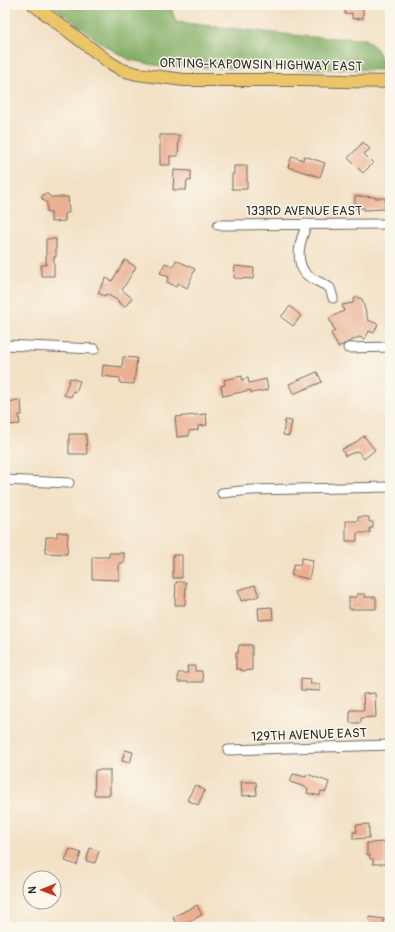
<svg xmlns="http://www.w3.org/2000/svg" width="395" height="932" font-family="Pangolin,sans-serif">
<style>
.forest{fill:#84af66;stroke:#586d48}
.building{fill:#ebaf91}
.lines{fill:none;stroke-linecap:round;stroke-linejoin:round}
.minor-casing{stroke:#716b61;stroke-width:11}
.major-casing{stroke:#716b61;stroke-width:14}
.minor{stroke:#fff;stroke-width:9}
.major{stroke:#edc569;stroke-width:12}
.labels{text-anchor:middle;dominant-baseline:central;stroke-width:3;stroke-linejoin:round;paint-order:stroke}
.street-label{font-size:13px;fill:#2b2b2b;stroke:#fbf7ec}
</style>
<rect width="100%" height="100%" fill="#fbf7ec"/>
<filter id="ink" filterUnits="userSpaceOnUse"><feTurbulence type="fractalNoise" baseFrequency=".025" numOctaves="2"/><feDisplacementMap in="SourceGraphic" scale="8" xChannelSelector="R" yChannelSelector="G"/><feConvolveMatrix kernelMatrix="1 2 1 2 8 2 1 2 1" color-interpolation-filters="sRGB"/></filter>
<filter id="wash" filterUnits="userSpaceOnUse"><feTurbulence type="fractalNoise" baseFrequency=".012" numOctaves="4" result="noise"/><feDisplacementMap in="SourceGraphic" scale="16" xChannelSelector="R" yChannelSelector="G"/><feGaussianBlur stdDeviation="0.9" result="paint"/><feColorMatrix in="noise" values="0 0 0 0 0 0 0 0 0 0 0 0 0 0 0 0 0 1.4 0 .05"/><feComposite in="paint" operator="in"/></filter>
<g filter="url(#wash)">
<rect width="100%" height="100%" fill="#f3e1c6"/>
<!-- forest -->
<path class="forest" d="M 52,5 L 170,5 L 176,22 L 312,37 L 365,39 L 376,48 L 387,70 L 165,67 L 130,60 L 105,46 Z"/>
<g id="blocks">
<!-- building -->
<path class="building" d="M 344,5 L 363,5 L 363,18 L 352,19 L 352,13 L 345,14 Z
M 160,135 L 179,135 L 178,156 L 170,156 L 170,165 L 160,165 Z
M 363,142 L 370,149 L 364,154 L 373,163 L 363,173 L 348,158 Z
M 292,156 L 303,160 L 304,156 L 325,163 L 320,177 L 288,167 Z
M 234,166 L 247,166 L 247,189 L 232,189 L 232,174 L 234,174 Z
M 174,170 L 191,171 L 191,181 L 187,180 L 186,190 L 173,190 Z
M 44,194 L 48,194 L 50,197 L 68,197 L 69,213 L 65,213 L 65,221 L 51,222 L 51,213 L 47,213 L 47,203 L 42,199 L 42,196 Z
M 355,196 L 375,197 L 375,198 L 385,198 L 385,209 L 364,210 L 364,208 L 355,208 Z
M 46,239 L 56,239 L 56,257 L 54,257 L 54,276 L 41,276 L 41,265 L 46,265 Z
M 125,260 L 136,267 L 122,290 L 132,298 L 125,307 L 118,302 L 119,301 L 106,294 L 105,296 L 98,293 L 106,278 L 112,281 Z
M 176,260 L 195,269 L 187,288 L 178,283 L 176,287 L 167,282 L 169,277 L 160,273 L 165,263 L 173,267 Z
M 235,266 L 254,268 L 253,279 L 234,278 Z
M 356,297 L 362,299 L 368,320 L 378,324 L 374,333 L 369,331 L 365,339 L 359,337 L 338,347 L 331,333 L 335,331 L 329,318 L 344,311 L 342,305 L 353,303 L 354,299 Z
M 290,306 L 301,316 L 293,326 L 281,317 Z
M 123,357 L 137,358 L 134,384 L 120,383 L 120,378 L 102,376 L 103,365 L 122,367 Z
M 317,372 L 322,382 L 293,394 L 289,384 Z
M 242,376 L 242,380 L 248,378 L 249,383 L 266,379 L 268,390 L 251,393 L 251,390 L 223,396 L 221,386 L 225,385 L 224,380 Z
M 70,378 L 80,381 L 76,392 L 73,391 L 71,397 L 64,395 Z
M 21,400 L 22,415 L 19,415 L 20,424 L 8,425 L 6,402 Z
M 206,414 L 207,425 L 198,426 L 198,430 L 189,431 L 189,436 L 177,437 L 175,417 Z
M 285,420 L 292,421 L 289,436 L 283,435 Z
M 69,434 L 86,434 L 87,454 L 69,454 Z
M 364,436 L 375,450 L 364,459 L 358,451 L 345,456 L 342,449 L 352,445 Z
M 358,517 L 369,517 L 369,522 L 373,522 L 373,528 L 370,528 L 370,533 L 357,533 L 357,541 L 346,541 L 346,521 L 358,521 Z
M 57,532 L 68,533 L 67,554 L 45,553 L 46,537 L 57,537 Z
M 109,553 L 124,553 L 124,563 L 119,563 L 119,580 L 92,579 L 92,557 L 109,557 Z
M 173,555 L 182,555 L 182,578 L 173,578 Z
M 302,558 L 313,560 L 309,579 L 291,575 L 294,564 L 300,565 Z
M 176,582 L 186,582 L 185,605 L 175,605 Z
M 255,585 L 259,596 L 241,601 L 238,590 Z
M 357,594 L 365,594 L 365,597 L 376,597 L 376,609 L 349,609 L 349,597 L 357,597 Z
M 272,607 L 273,619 L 259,620 L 258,608 Z
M 239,645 L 252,645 L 252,670 L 241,671 L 241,669 L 236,669 L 236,653 L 238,653 Z
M 187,666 L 195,666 L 195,671 L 202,671 L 203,682 L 178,682 L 178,673 L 188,673 Z
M 301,678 L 311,679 L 310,684 L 320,684 L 320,691 L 301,690 Z
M 375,693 L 376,717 L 361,718 L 361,723 L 350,723 L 350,710 L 364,710 L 363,694 Z
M 125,750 L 133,752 L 130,763 L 122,761 Z
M 95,770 L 110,770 L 110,795 L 94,795 Z
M 293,774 L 306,777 L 307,774 L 329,782 L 326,792 L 321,791 L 320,796 L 307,793 L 308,788 L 290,782 Z
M 241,782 L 256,782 L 257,795 L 242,796 Z
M 195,785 L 205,790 L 198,805 L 187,800 Z
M 369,824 L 369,838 L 353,839 L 353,832 L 357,832 L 356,825 Z
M 385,842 L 385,864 L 373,864 L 373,859 L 370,859 L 370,855 L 367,855 L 367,843 Z
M 90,848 L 99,851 L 95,863 L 86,861 Z
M 70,849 L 81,853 L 77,865 L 65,861 Z
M 197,905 L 202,915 L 177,927 L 173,917 Z
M 370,917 L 384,919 L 383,927 L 369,927 Z"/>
</g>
</g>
<g filter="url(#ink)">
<use href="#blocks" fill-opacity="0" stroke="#716b61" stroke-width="1"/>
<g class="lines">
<defs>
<path id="minor" d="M 307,224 C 301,238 294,258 305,273 C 310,279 323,283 330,288 L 333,298
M 218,225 L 390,224
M 5,345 L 95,349
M 348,348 L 390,347
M 5,480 L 69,483
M 222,493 L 251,490 L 390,487
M 228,750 L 390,745"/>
<path id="major" d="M 34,5 L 109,62 L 122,70 L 137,74 L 184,80 L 298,80 L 390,82"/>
</defs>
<!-- minor casing -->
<use href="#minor" class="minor-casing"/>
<!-- major casing -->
<use href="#major" class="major-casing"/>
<!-- minor -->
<use href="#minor" class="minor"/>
<!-- major -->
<use href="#major" class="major"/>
</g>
</g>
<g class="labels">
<!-- street labels -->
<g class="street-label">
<text transform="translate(261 65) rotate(1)">ORTING-KAPOWSIN HIGHWAY EAST</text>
<text x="304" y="211">133RD AVENUE EAST</text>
<text transform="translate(309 735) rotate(-2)">129TH AVENUE EAST</text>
</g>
</g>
<!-- margin -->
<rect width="395" height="932" fill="none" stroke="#fbf7ec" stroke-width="20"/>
<!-- north arrow -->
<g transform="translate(42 890) rotate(269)"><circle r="19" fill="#fbf7ec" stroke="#a8a59f"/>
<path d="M0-3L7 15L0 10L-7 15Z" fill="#c8321e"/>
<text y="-6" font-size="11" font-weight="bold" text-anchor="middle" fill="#2b2b2b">N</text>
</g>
</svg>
